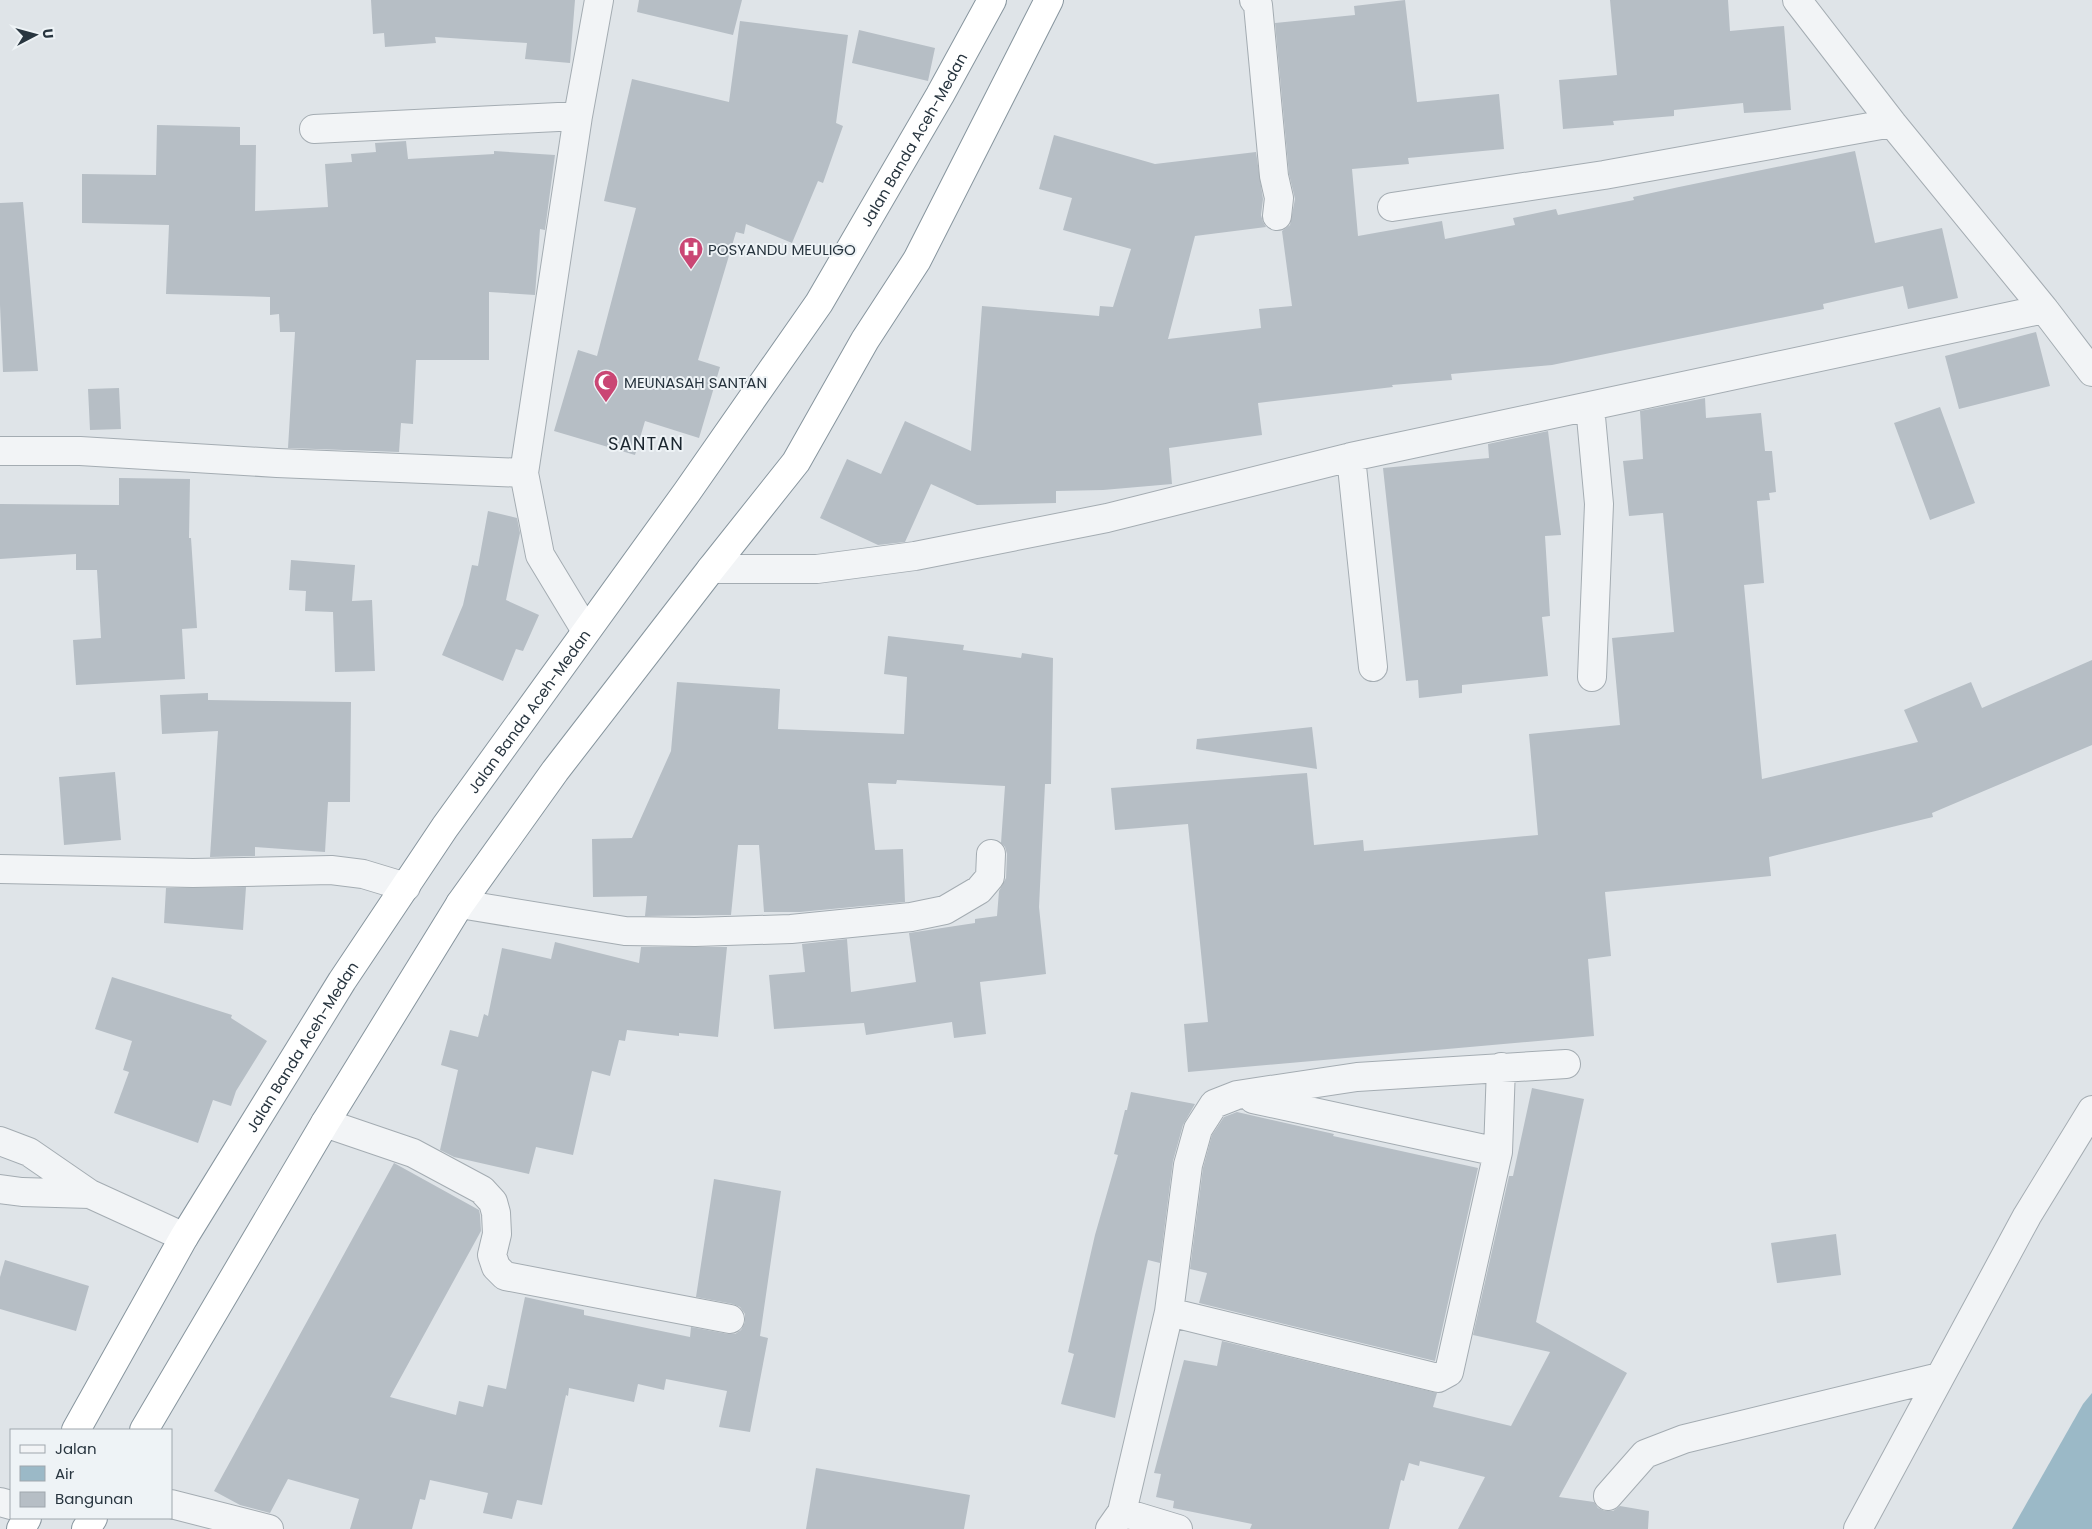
<svg xmlns="http://www.w3.org/2000/svg" width="2092" height="1529" font-family="Poppins,sans-serif">
<style>
.water{fill:#9bb9c7}
.building{fill:#b6bec5}
.lines{fill:none;stroke-linecap:round;stroke-linejoin:round}
.minor-casing{stroke:#a4acb2;stroke-width:30}
.highway-casing{stroke:#87959e;stroke-width:30}
.minor{stroke:#f2f4f6;stroke-width:28}
.highway{stroke:#fff;stroke-width:28}
.labels{text-anchor:middle;dominant-baseline:central;stroke-width:4;stroke-linejoin:round;paint-order:stroke}
.street-label{font-size:15px;fill:#28353f;stroke:#eef3f6}
.poi-label{font-size:15px;fill:#28353f;stroke:#eef3f6;text-anchor:start}
.quarter-label{font-size:18px;letter-spacing:1px;fill:#1b262f;stroke:#eef3f6}
</style>
<rect width="100%" height="100%" fill="#dfe4e8"/>
<!-- water -->
<path class="water" d="M 2092,1393 L 2092,1529 L 2012,1529 L 2083,1404 Z"/>
<!-- building -->
<path class="building" d="M 371,0 L 575,0 L 570,63 L 525,59 L 527,43 L 435,37 L 436,43 L 385,47 L 384,33 L 373,34 Z
M 639,0 L 742,0 L 733,35 L 637,12 Z
M 1405,0 L 1417,102 L 1499,94 L 1504,149 L 1408,158 L 1409,164 L 1352,169 L 1358,236 L 1442,221 L 1445,239 L 1515,225 L 1513,218 L 1556,209 L 1558,215 L 1634,200 L 1633,197 L 1679,187 L 1855,151 L 1875,243 L 1942,228 L 1958,298 L 1908,309 L 1903,286 L 1823,304 L 1824,309 L 1552,365 L 1451,374 L 1452,380 L 1392,385 L 1393,387 L 1258,403 L 1262,435 L 1169,448 L 1172,484 L 1103,490 L 1056,491 L 1056,503 L 977,505 L 931,484 L 905,542 L 878,545 L 820,518 L 847,459 L 881,474 L 905,421 L 971,451 L 982,306 L 1099,316 L 1100,306 L 1113,307 L 1131,249 L 1063,230 L 1072,198 L 1039,189 L 1054,135 L 1155,164 L 1256,152 L 1263,199 L 1261,215 L 1263,222 L 1266,227 L 1195,236 L 1168,339 L 1261,328 L 1259,309 L 1292,306 L 1282,231 L 1290,225 L 1295,199 L 1289,174 L 1275,23 L 1355,15 L 1354,6 Z
M 1610,0 L 1728,0 L 1730,31 L 1784,26 L 1791,110 L 1744,113 L 1743,103 L 1674,110 L 1674,116 L 1613,121 L 1614,125 L 1563,129 L 1559,80 L 1617,75 Z
M 740,21 L 848,35 L 836,123 L 843,126 L 823,183 L 818,181 L 792,243 L 746,224 L 744,234 L 736,232 L 698,360 L 720,367 L 699,438 L 645,421 L 635,455 L 554,431 L 578,350 L 597,356 L 636,208 L 604,201 L 632,79 L 729,102 Z
M 859,30 L 935,48 L 928,81 L 852,63 Z
M 157,125 L 240,127 L 240,145 L 256,145 L 255,211 L 328,207 L 325,164 L 352,162 L 351,154 L 376,152 L 375,143 L 406,141 L 408,159 L 494,154 L 494,151 L 555,155 L 545,230 L 540,229 L 535,295 L 489,292 L 489,360 L 416,360 L 413,424 L 401,423 L 399,452 L 288,448 L 295,332 L 280,332 L 279,314 L 270,315 L 270,297 L 166,294 L 169,225 L 82,223 L 82,174 L 156,175 Z
M 23,202 L 38,371 L 3,372 L 0,305 L 0,203 Z
M 2036,332 L 2050,386 L 1959,409 L 1945,356 Z
M 119,388 L 121,429 L 90,430 L 88,389 Z
M 1705,398 L 1706,418 L 1761,413 L 1765,451 L 1772,451 L 1776,492 L 1769,493 L 1770,500 L 1757,501 L 1764,583 L 1744,585 L 1762,779 L 1918,742 L 1904,710 L 1971,682 L 1982,708 L 2092,660 L 2092,745 L 1932,813 L 1933,817 L 1769,857 L 1771,876 L 1605,892 L 1611,956 L 1588,959 L 1594,1036 L 1188,1072 L 1184,1024 L 1208,1022 L 1188,824 L 1115,830 L 1111,788 L 1307,773 L 1314,845 L 1363,840 L 1364,851 L 1538,835 L 1529,734 L 1620,725 L 1612,638 L 1674,632 L 1663,513 L 1629,516 L 1623,461 L 1643,459 L 1640,411 Z
M 1940,407 L 1975,503 L 1930,520 L 1894,423 Z
M 1548,431 L 1561,535 L 1545,536 L 1550,616 L 1542,617 L 1548,676 L 1462,685 L 1462,693 L 1419,698 L 1418,680 L 1406,681 L 1383,468 L 1489,458 L 1488,444 Z
M 119,478 L 190,479 L 189,538 L 191,538 L 197,628 L 182,629 L 185,679 L 76,685 L 73,640 L 101,638 L 97,570 L 76,570 L 76,554 L 0,559 L 0,504 L 119,505 Z
M 488,511 L 517,518 L 520,533 L 506,600 L 539,615 L 523,651 L 516,649 L 503,681 L 442,655 L 463,605 L 472,565 L 478,566 Z
M 291,560 L 355,565 L 352,601 L 372,600 L 375,671 L 335,672 L 333,612 L 305,611 L 306,591 L 289,590 Z
M 888,636 L 964,645 L 963,650 L 1021,658 L 1022,653 L 1053,658 L 1051,784 L 1045,784 L 1039,907 L 1046,974 L 980,982 L 986,1034 L 954,1038 L 952,1022 L 866,1035 L 864,1023 L 774,1029 L 769,975 L 805,972 L 802,944 L 847,939 L 851,992 L 916,982 L 909,933 L 975,923 L 975,919 L 997,916 L 999,891 L 1006,878 L 1007,854 L 1005,847 L 1001,843 L 1005,786 L 897,780 L 896,784 L 868,783 L 875,850 L 903,849 L 905,902 L 800,912 L 764,912 L 759,845 L 738,845 L 731,915 L 645,916 L 647,896 L 593,897 L 592,839 L 632,838 L 671,751 L 677,682 L 780,689 L 778,729 L 904,734 L 907,677 L 884,674 Z
M 208,693 L 208,700 L 351,702 L 350,802 L 328,802 L 325,852 L 255,847 L 255,856 L 210,857 L 218,731 L 162,734 L 160,695 Z
M 1312,727 L 1317,769 L 1196,749 L 1197,739 Z
M 115,772 L 121,840 L 64,845 L 59,777 Z
M 246,887 L 243,930 L 164,923 L 166,888 Z
M 555,942 L 639,963 L 641,947 L 727,947 L 718,1037 L 679,1033 L 679,1036 L 627,1030 L 625,1041 L 619,1040 L 610,1076 L 592,1071 L 573,1155 L 536,1147 L 529,1174 L 454,1157 L 440,1150 L 458,1070 L 441,1065 L 450,1030 L 478,1037 L 484,1014 L 488,1016 L 502,948 L 551,959 Z
M 112,977 L 232,1015 L 231,1018 L 267,1041 L 236,1091 L 231,1106 L 213,1100 L 198,1143 L 114,1113 L 129,1072 L 123,1070 L 132,1041 L 95,1029 Z
M 1532,1088 L 1584,1099 L 1536,1322 L 1627,1373 L 1559,1497 L 1594,1502 L 1598,1508 L 1605,1511 L 1613,1511 L 1620,1506 L 1649,1511 L 1648,1529 L 1458,1529 L 1485,1477 L 1420,1461 L 1419,1466 L 1409,1463 L 1404,1481 L 1401,1480 L 1389,1529 L 1250,1529 L 1252,1524 L 1173,1508 L 1174,1501 L 1156,1497 L 1161,1474 L 1154,1473 L 1184,1360 L 1217,1366 L 1222,1341 L 1437,1393 L 1433,1407 L 1511,1426 L 1550,1352 L 1473,1335 L 1509,1176 L 1513,1176 Z
M 1131,1092 L 1195,1104 L 1183,1125 L 1173,1161 L 1160,1263 L 1148,1260 L 1115,1418 L 1061,1404 L 1074,1354 L 1068,1352 L 1095,1235 L 1118,1155 L 1114,1154 L 1125,1110 L 1127,1110 Z
M 1237,1112 L 1334,1134 L 1333,1136 L 1478,1168 L 1435,1361 L 1199,1303 L 1207,1273 L 1190,1269 L 1203,1168 L 1212,1135 L 1224,1117 Z
M 394,1163 L 479,1210 L 480,1215 L 481,1231 L 390,1397 L 456,1415 L 459,1401 L 483,1407 L 488,1385 L 506,1389 L 525,1297 L 584,1310 L 584,1315 L 690,1337 L 691,1327 L 728,1334 L 735,1334 L 741,1330 L 745,1322 L 745,1314 L 740,1307 L 733,1304 L 696,1297 L 714,1179 L 781,1191 L 760,1336 L 768,1338 L 750,1432 L 719,1427 L 727,1391 L 666,1379 L 664,1390 L 638,1384 L 634,1402 L 569,1388 L 568,1396 L 566,1395 L 542,1505 L 517,1500 L 512,1519 L 483,1513 L 488,1493 L 430,1480 L 425,1500 L 420,1499 L 412,1529 L 350,1529 L 359,1499 L 288,1479 L 270,1513 L 240,1505 L 214,1491 Z
M 1836,1234 L 1841,1275 L 1777,1283 L 1771,1243 Z
M 5,1260 L 89,1286 L 76,1331 L 0,1309 L 0,1277 Z
M 816,1468 L 970,1495 L 964,1529 L 806,1529 Z"/>
<g class="lines">
<defs>
<path id="minor" d="M 1254,0 L 1258,5 L 1274,176 L 1279,198 L 1277,216
M 1797,0 L 1892,123 L 2044,309 L 2092,372
M 314,129 L 578,116
M 1392,207 L 1604,175 L 1892,123
M 0,451 L 80,451 L 277,463 L 524,473
M 1351,457 L 1373,667
M 711,569 L 817,569 L 915,556 L 1107,518 L 1351,457 L 1590,406
M 586,631 L 540,555 L 524,473 L 578,116 L 599,0
M 1592,677 L 1599,504 L 1590,406 L 2044,309
M 0,869 L 193,873 L 331,870 L 363,874 L 406,887
M 460,904 L 625,931 L 695,932 L 791,929 L 911,917 L 945,910 L 979,890 L 990,877 L 991,854
M 1253,1099 L 1498,1152
M 325,1123 L 413,1153 L 482,1190 L 493,1202 L 496,1213 L 497,1234 L 492,1255 L 496,1267 L 505,1276 L 730,1319
M 0,1141 L 29,1152 L 90,1194 L 184,1237
M 0,1189 L 22,1192 L 90,1194
M 1169,1312 L 1438,1378 L 1449,1372 L 1498,1152 L 1501,1067
M 1608,1496 L 1645,1454 L 1684,1439 L 1939,1377
M 0,1502 L 11,1505
M 171,1504 L 269,1529
M 1122,1512 L 1178,1529
M 1110,1529 L 1122,1512 L 1169,1312 L 1188,1165 L 1198,1129 L 1214,1104 L 1237,1095 L 1357,1077 L 1566,1064
M 1858,1529 L 2027,1216 L 2092,1110"/>
<g id="highway">
<path id="s1" d="M 76,1430 L 184,1237 L 342,981 L 445,827 L 687,492 L 819,303 L 940,95 L 992,0"/>
<path d="M 144,1430 L 325,1123 L 460,904 L 555,771 L 711,569 L 796,462 L 865,340 L 917,260 L 1049,0"/>
<path d="M 21,1529 L 27,1518"/>
<path d="M 86,1529 L 93,1518"/>
</g>
</defs>
<!-- minor casing -->
<use href="#minor" class="minor-casing"/>
<!-- highway casing -->
<use href="#highway" class="highway-casing"/>
<!-- minor -->
<use href="#minor" class="minor"/>
<!-- highway -->
<use href="#highway" class="highway"/>
</g>
<!-- icons -->
<defs>
<symbol id="hospital-pin" viewBox="-11 -11 22 30"><path d="M0 17L-7.5 6A9.5 9.5 0 1 1 7.5 6Z" fill="#ca4674" stroke="#eef3f6"/><path d="M-5-5h3v3.5h4V-5h3V5h-3V1.5h-4V5h-3Z" fill="#fff"/></symbol>
<symbol id="mosque-pin" viewBox="-11 -11 22 30"><path d="M0 17L-7.5 6A9.5 9.5 0 1 1 7.5 6Z" fill="#ca4674" stroke="#eef3f6"/><path d="M3.5-4.9A6 6 0 1 0 3.5 4.9A5 5 0 1 1 3.5-4.9Z" fill="#fff"/></symbol>
</defs>
<g fill-rule="evenodd">
<use href="#hospital-pin" x="677" y="235" width="28" height="38"/>
<use href="#mosque-pin" x="592" y="368" width="28" height="38"/>
</g>
<g class="labels">
<!-- street labels -->
<g class="street-label">
<text stroke="none"><textPath href="#s1" startOffset="1540">Jalan Banda Aceh-Medan</textPath></text>
<text stroke="none"><textPath href="#s1" startOffset="850">Jalan Banda Aceh-Medan</textPath></text>
<text stroke="none"><textPath href="#s1" startOffset="445">Jalan Banda Aceh-Medan</textPath></text>
</g>
<!-- poi labels -->
<g class="poi-label">
<text x="708" y="249">POSYANDU MEULIGO</text>
<text x="624" y="382">MEUNASAH SANTAN</text>
</g>
<!-- quarter labels -->
<g class="quarter-label">
<text x="646" y="443">SANTAN</text>
</g>
</g>
<!-- legend -->
<rect x="10" y="1429" width="162" height="90" fill="#eef3f6" stroke="#9fa7ad"/>
<rect x="20" y="1445" width="25" height="8" fill="#f2f4f6" stroke="#9fa7ad"/>
<text x="55" y="1454" font-size="15" fill="#28353f">Jalan</text>
<rect x="20" y="1466" width="25" height="15" fill="#9bb9c7" stroke="#9fa7ad"/>
<text x="55" y="1479" font-size="15" fill="#28353f">Air</text>
<rect x="20" y="1492" width="25" height="15" fill="#b6bec5" stroke="#9fa7ad"/>
<text x="55" y="1504" font-size="15" fill="#28353f">Bangunan</text>
<!-- north arrow -->
<g transform="translate(35 35) rotate(84)" stroke="#eef3f6" stroke-width="4" paint-order="stroke">
<path d="M0-4L9 19L0 12L-9 19Z" fill="#28353f"/>
<text y="-8" font-size="14" font-weight="bold" text-anchor="middle" fill="#28353f">U</text>
</g>
</svg>
